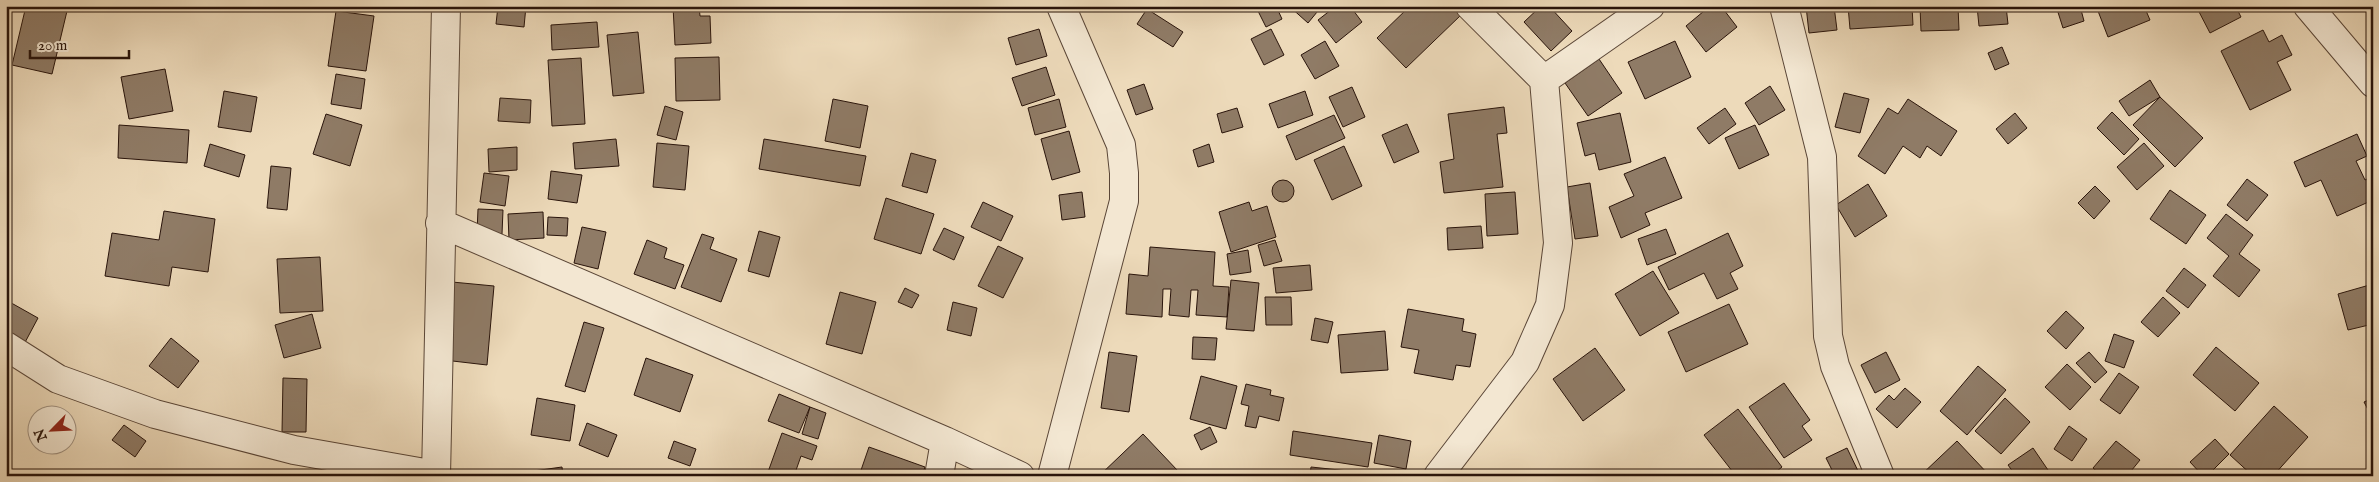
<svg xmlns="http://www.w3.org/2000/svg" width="2379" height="482" font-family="'IM FELL English',serif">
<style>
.building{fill:#8f7b66;stroke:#29140b}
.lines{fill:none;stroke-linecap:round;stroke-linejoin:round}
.street-casing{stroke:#5a4637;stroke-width:30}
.street{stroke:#f3e7d2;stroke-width:28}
</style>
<rect width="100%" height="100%" fill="#eddaba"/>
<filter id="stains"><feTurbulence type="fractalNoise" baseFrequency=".004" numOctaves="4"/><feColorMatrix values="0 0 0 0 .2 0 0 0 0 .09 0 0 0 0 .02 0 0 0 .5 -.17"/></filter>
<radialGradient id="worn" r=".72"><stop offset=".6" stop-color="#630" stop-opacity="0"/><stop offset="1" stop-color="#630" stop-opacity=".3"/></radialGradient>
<!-- building -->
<path class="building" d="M 26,6 L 48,6 L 67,11 L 52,74 L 12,65 Z
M 498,6 L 526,6 L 524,27 L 496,24 Z
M 673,6 L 699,6 L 700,16 L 710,16 L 711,43 L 675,45 Z
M 1261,6 L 1276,6 L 1282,19 L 1266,27 L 1257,9 Z
M 1289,6 L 1322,6 L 1308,23 Z
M 1336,6 L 1350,6 L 1362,22 L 1336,43 L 1318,20 Z
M 1410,6 L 1453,6 L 1461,15 L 1406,68 L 1377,38 Z
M 1541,6 L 1549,6 L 1572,31 L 1551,51 L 1524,22 Z
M 1710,6 L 1721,6 L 1737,27 L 1706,52 L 1686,26 Z
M 1806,6 L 1834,6 L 1837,30 L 1809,33 Z
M 1848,6 L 1912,6 L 1913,25 L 1850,29 Z
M 1920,6 L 1958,6 L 1959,30 L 1921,31 Z
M 1977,6 L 2006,6 L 2008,24 L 1979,26 Z
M 2056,6 L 2080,6 L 2084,21 L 2063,28 Z
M 2111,6 L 2144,6 L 2150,20 L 2108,37 L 2098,11 Z
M 2196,6 L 2241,6 L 2237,9 L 2241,17 L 2210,33 Z
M 1147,9 L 1183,32 L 1173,47 L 1137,24 Z
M 336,11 L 374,16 L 366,71 L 328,66 Z
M 6,21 L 9,21 L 6,40 Z
M 597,22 L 599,47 L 552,50 L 551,25 Z
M 1039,29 L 1047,56 L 1016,65 L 1008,38 Z
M 1271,29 L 1284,55 L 1264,65 L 1251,39 Z
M 2263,30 L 2269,42 L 2282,35 L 2292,55 L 2277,62 L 2291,90 L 2250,110 L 2221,51 Z
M 638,32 L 644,93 L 613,96 L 607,35 Z
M 1325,41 L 1339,66 L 1315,79 L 1301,55 Z
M 1675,41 L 1691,77 L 1645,99 L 1628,62 Z
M 2002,47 L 2009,64 L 1995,70 L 1988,53 Z
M 719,57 L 720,100 L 676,101 L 675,58 Z
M 581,58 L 585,124 L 552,126 L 548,60 Z
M 1599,59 L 1622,93 L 1588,116 L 1565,83 Z
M 1046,67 L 1055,95 L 1022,106 L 1012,78 Z
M 165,69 L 173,111 L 129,119 L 121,77 Z
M 336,74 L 365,79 L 361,109 L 331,104 Z
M 2150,80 L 2160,97 L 2129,116 L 2119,101 Z
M 1144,84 L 1153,109 L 1136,115 L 1127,90 Z
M 1770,86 L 1785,110 L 1759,125 L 1745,103 Z
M 1352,87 L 1365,117 L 1343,127 L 1329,97 Z
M 224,91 L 257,97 L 251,132 L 218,127 Z
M 1305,91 L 1313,115 L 1278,128 L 1269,104 Z
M 1844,93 L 1869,99 L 1860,133 L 1835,127 Z
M 2160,97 L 2203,138 L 2175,167 L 2133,125 Z
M 500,98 L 531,100 L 530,123 L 498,121 Z
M 833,99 L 868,106 L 860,148 L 825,141 Z
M 1059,99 L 1066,127 L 1035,135 L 1028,108 Z
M 1908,99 L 1957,131 L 1941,156 L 1927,146 L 1920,158 L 1903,146 L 1885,174 L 1858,156 L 1888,108 L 1898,114 Z
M 665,106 L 683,112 L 676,140 L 657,135 Z
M 1504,107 L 1507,133 L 1497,134 L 1503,187 L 1444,193 L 1440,162 L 1454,159 L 1448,114 Z
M 1237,108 L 1243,127 L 1222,133 L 1217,114 Z
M 1725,108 L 1736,124 L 1709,144 L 1697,128 Z
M 2112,112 L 2139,139 L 2124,155 L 2097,128 Z
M 1620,113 L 1631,162 L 1599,170 L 1595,153 L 1585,156 L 1577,123 Z
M 2015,113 L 2027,128 L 2008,144 L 1996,129 Z
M 326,114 L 362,125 L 350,166 L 313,154 Z
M 1334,115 L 1345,138 L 1296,160 L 1286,136 Z
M 1407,124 L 1419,152 L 1394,163 L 1382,135 Z
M 119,125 L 189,130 L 187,163 L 118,158 Z
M 1755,125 L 1769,155 L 1739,169 L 1725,138 Z
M 1069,131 L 1080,172 L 1052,180 L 1041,139 Z
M 2357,134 L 2367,156 L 2356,161 L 2365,180 L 2373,176 L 2373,200 L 2337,216 L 2321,180 L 2305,187 L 2294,162 Z
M 616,139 L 619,166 L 575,169 L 573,143 Z
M 764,139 L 866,156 L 860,186 L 759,169 Z
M 657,143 L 689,146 L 685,190 L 653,187 Z
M 2144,143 L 2164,166 L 2137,190 L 2117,167 Z
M 210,144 L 245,155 L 239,177 L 204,166 Z
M 1209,144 L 1214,162 L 1198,167 L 1193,150 Z
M 1344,146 L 1362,186 L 1332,200 L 1314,160 Z
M 517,147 L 517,170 L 489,172 L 488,149 Z
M 911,153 L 936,160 L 927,193 L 902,186 Z
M 1665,157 L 1682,198 L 1645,213 L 1650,225 L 1621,238 L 1609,207 L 1634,196 L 1624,174 Z
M 271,166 L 291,168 L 287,210 L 267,208 Z
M 551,171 L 582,175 L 577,203 L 548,199 Z
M 484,173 L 509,176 L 505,206 L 480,202 Z
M 2247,179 L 2268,195 L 2247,221 L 2227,205 Z
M1272 191a11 11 0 1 1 22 0a11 11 0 1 1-22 0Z
M 1590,183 L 1598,236 L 1575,239 L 1567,187 Z
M 1868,184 L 1887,216 L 1855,237 L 1836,205 Z
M 2095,186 L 2110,201 L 2094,219 L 2078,203 Z
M 2170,190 L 2206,215 L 2186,244 L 2150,219 Z
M 1082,192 L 1085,217 L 1062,220 L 1059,195 Z
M 1515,192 L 1518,234 L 1487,236 L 1485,194 Z
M 886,198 L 934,214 L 921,254 L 874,239 Z
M 983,202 L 1013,216 L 1001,241 L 971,227 Z
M 1249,202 L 1252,211 L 1267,206 L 1276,237 L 1231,252 L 1219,212 Z
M 478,209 L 503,210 L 502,234 L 477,233 Z
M 164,211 L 215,219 L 208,272 L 172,267 L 169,286 L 105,276 L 112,233 L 159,240 Z
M 543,212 L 544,238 L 509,240 L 508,214 Z
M 2226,214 L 2253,235 L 2239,254 L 2260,270 L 2239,297 L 2213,276 L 2229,256 L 2207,238 Z
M 548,217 L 568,218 L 567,236 L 547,235 Z
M 1481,226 L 1483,248 L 1448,250 L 1447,228 Z
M 582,227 L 606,232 L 598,269 L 574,263 Z
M 944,228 L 964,237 L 954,260 L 933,250 Z
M 1666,229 L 1676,254 L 1647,265 L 1638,239 Z
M 759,231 L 780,237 L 769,277 L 748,271 Z
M 1728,233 L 1743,266 L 1730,273 L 1738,289 L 1717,299 L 1704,273 L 1669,290 L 1658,267 Z
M 702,234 L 714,238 L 710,249 L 737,259 L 721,302 L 681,287 Z
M 647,240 L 667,248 L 664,258 L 684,265 L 675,289 L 634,274 Z
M 1275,240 L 1282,261 L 1264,266 L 1258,245 Z
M 998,246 L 1023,258 L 1003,298 L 978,286 Z
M 1150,247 L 1215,252 L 1213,286 L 1229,287 L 1227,317 L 1196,315 L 1198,290 L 1191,290 L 1189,317 L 1169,315 L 1171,289 L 1163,289 L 1162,317 L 1126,314 L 1129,274 L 1148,276 Z
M 1248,250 L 1251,272 L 1230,275 L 1227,254 Z
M 320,257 L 323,311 L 280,313 L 277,259 Z
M 1310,265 L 1312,290 L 1276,293 L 1273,268 Z
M 2184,268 L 2206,285 L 2188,308 L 2166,291 Z
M 1653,271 L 1679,313 L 1640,336 L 1615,294 Z
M 1231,280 L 1259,283 L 1254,331 L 1226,329 Z
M 452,282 L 494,286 L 487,365 L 444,360 Z
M 2373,284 L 2373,324 L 2348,330 L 2338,294 Z
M 905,288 L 919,295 L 912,308 L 898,302 Z
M 840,292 L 876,302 L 862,354 L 826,344 Z
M 1265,297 L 1291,297 L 1292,325 L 1266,325 Z
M 2163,297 L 2180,313 L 2158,337 L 2141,322 Z
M 6,300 L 38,318 L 22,348 L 6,339 Z
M 953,302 L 977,308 L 971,336 L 947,330 Z
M 1729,304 L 1748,344 L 1686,372 L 1668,332 Z
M 1408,309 L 1464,319 L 1462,331 L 1476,334 L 1470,367 L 1456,365 L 1453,380 L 1414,373 L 1419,350 L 1401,347 Z
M 2066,311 L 2084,328 L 2066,349 L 2047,331 Z
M 312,314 L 321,348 L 284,358 L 275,325 Z
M 1315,318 L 1333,322 L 1328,343 L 1311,340 Z
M 584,322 L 604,328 L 585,392 L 565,386 Z
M 1385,331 L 1388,370 L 1341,373 L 1338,335 Z
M 2114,334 L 2134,341 L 2124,368 L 2105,361 Z
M 1193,337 L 1217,338 L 1215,360 L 1192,359 Z
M 171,338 L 199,361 L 178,388 L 149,366 Z
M 2216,347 L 2259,383 L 2235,411 L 2193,375 Z
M 1595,348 L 1625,390 L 1583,421 L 1553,379 Z
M 1109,352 L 1137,356 L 1129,412 L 1101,408 Z
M 1886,352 L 1900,380 L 1875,393 L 1861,365 Z
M 2089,352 L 2107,372 L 2095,383 L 2076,363 Z
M 646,358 L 693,375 L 680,412 L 634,395 Z
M 2067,364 L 2091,387 L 2070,410 L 2045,387 Z
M 1978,366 L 2006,390 L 1967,435 L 1940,411 Z
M 2119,373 L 2139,387 L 2120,414 L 2100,400 Z
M 1201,376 L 1237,386 L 1226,429 L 1190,419 Z
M 283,378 L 307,379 L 306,432 L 282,432 Z
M 1784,383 L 1810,420 L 1802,426 L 1812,440 L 1784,458 L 1749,407 Z
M 1246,384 L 1271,390 L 1270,395 L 1284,398 L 1279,421 L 1259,416 L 1256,428 L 1245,426 L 1249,406 L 1241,404 Z
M 1905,388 L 1921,402 L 1897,428 L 1876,409 L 1889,395 L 1894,400 Z
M 779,394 L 810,407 L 799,433 L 768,421 Z
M 537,398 L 575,405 L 570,441 L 531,435 Z
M 2005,398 L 2030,422 L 2001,454 L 1975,431 Z
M 2373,398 L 2373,419 L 2364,402 Z
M 2274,406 L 2308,437 L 2273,476 L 2253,476 L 2230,455 Z
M 810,407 L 826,413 L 818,439 L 802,434 Z
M 1738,409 L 1782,467 L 1771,476 L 1736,476 L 1704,435 Z
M 587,423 L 617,435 L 608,457 L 579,445 Z
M 124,425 L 146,441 L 135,457 L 112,440 Z
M 2069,426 L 2087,439 L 2072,461 L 2054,449 Z
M 1210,427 L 1217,442 L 1201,450 L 1194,435 Z
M 1293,431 L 1372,443 L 1368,467 L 1290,455 Z
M 782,433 L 817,446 L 812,460 L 801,456 L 794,476 L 779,476 L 768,472 Z
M 1143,434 L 1178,471 L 1173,476 L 1099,476 Z
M 1379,435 L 1411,441 L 1406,469 L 1374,463 Z
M 2215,439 L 2229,454 L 2207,476 L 2203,476 L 2190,462 Z
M 674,441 L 696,449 L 690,466 L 668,458 Z
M 1957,441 L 1989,475 L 1920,476 Z
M 2116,441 L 2140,460 L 2127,476 L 2102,476 L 2093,468 Z
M 869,447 L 925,467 L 922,476 L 859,476 Z
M 1847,448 L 1859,473 L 1854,476 L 1835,476 L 1826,458 Z
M 2033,448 L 2048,470 L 2039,476 L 2016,476 L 2008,465 Z
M 562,467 L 563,476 L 512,476 L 512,474 Z
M 1311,467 L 1358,472 L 1358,476 L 1310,476 Z
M 2150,470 L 2155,476 L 2144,476 Z"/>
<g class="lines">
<defs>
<path id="street" d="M 1784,6 L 1822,157 L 1828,336 L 1835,366 L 1880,476
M 2308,6 L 2373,83
M 1544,80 L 1650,6
M 440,223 L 945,441 L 1020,476
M 6,346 L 58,379 L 155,414 L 294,450 L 436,475
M 436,476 L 446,6
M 939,476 L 945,441
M 1052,476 L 1124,201 L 1124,173 L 1121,145 L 1061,6
M 1438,476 L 1525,362 L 1550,305 L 1558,243 L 1544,80 L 1470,6"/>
</defs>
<!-- street casing -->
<use href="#street" class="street-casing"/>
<!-- street -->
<use href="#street" class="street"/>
</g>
<!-- margin -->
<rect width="2379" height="482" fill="none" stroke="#eddaba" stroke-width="25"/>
<rect x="8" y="8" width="2364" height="467" fill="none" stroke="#29140b" stroke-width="2.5"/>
<rect x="12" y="12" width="2354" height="457" fill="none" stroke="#29140b"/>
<!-- north arrow -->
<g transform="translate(52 430) rotate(246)"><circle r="24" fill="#f3e7d2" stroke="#a29382"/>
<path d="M0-4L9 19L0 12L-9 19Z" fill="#8f2418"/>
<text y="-8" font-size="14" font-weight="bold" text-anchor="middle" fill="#29140b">N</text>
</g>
<!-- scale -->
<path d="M30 50v8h99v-8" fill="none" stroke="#29140b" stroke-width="2.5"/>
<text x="38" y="50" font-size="15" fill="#29140b" stroke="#f3e7d2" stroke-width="4" paint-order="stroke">20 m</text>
<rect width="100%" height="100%" filter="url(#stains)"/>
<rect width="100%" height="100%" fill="url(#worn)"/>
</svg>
